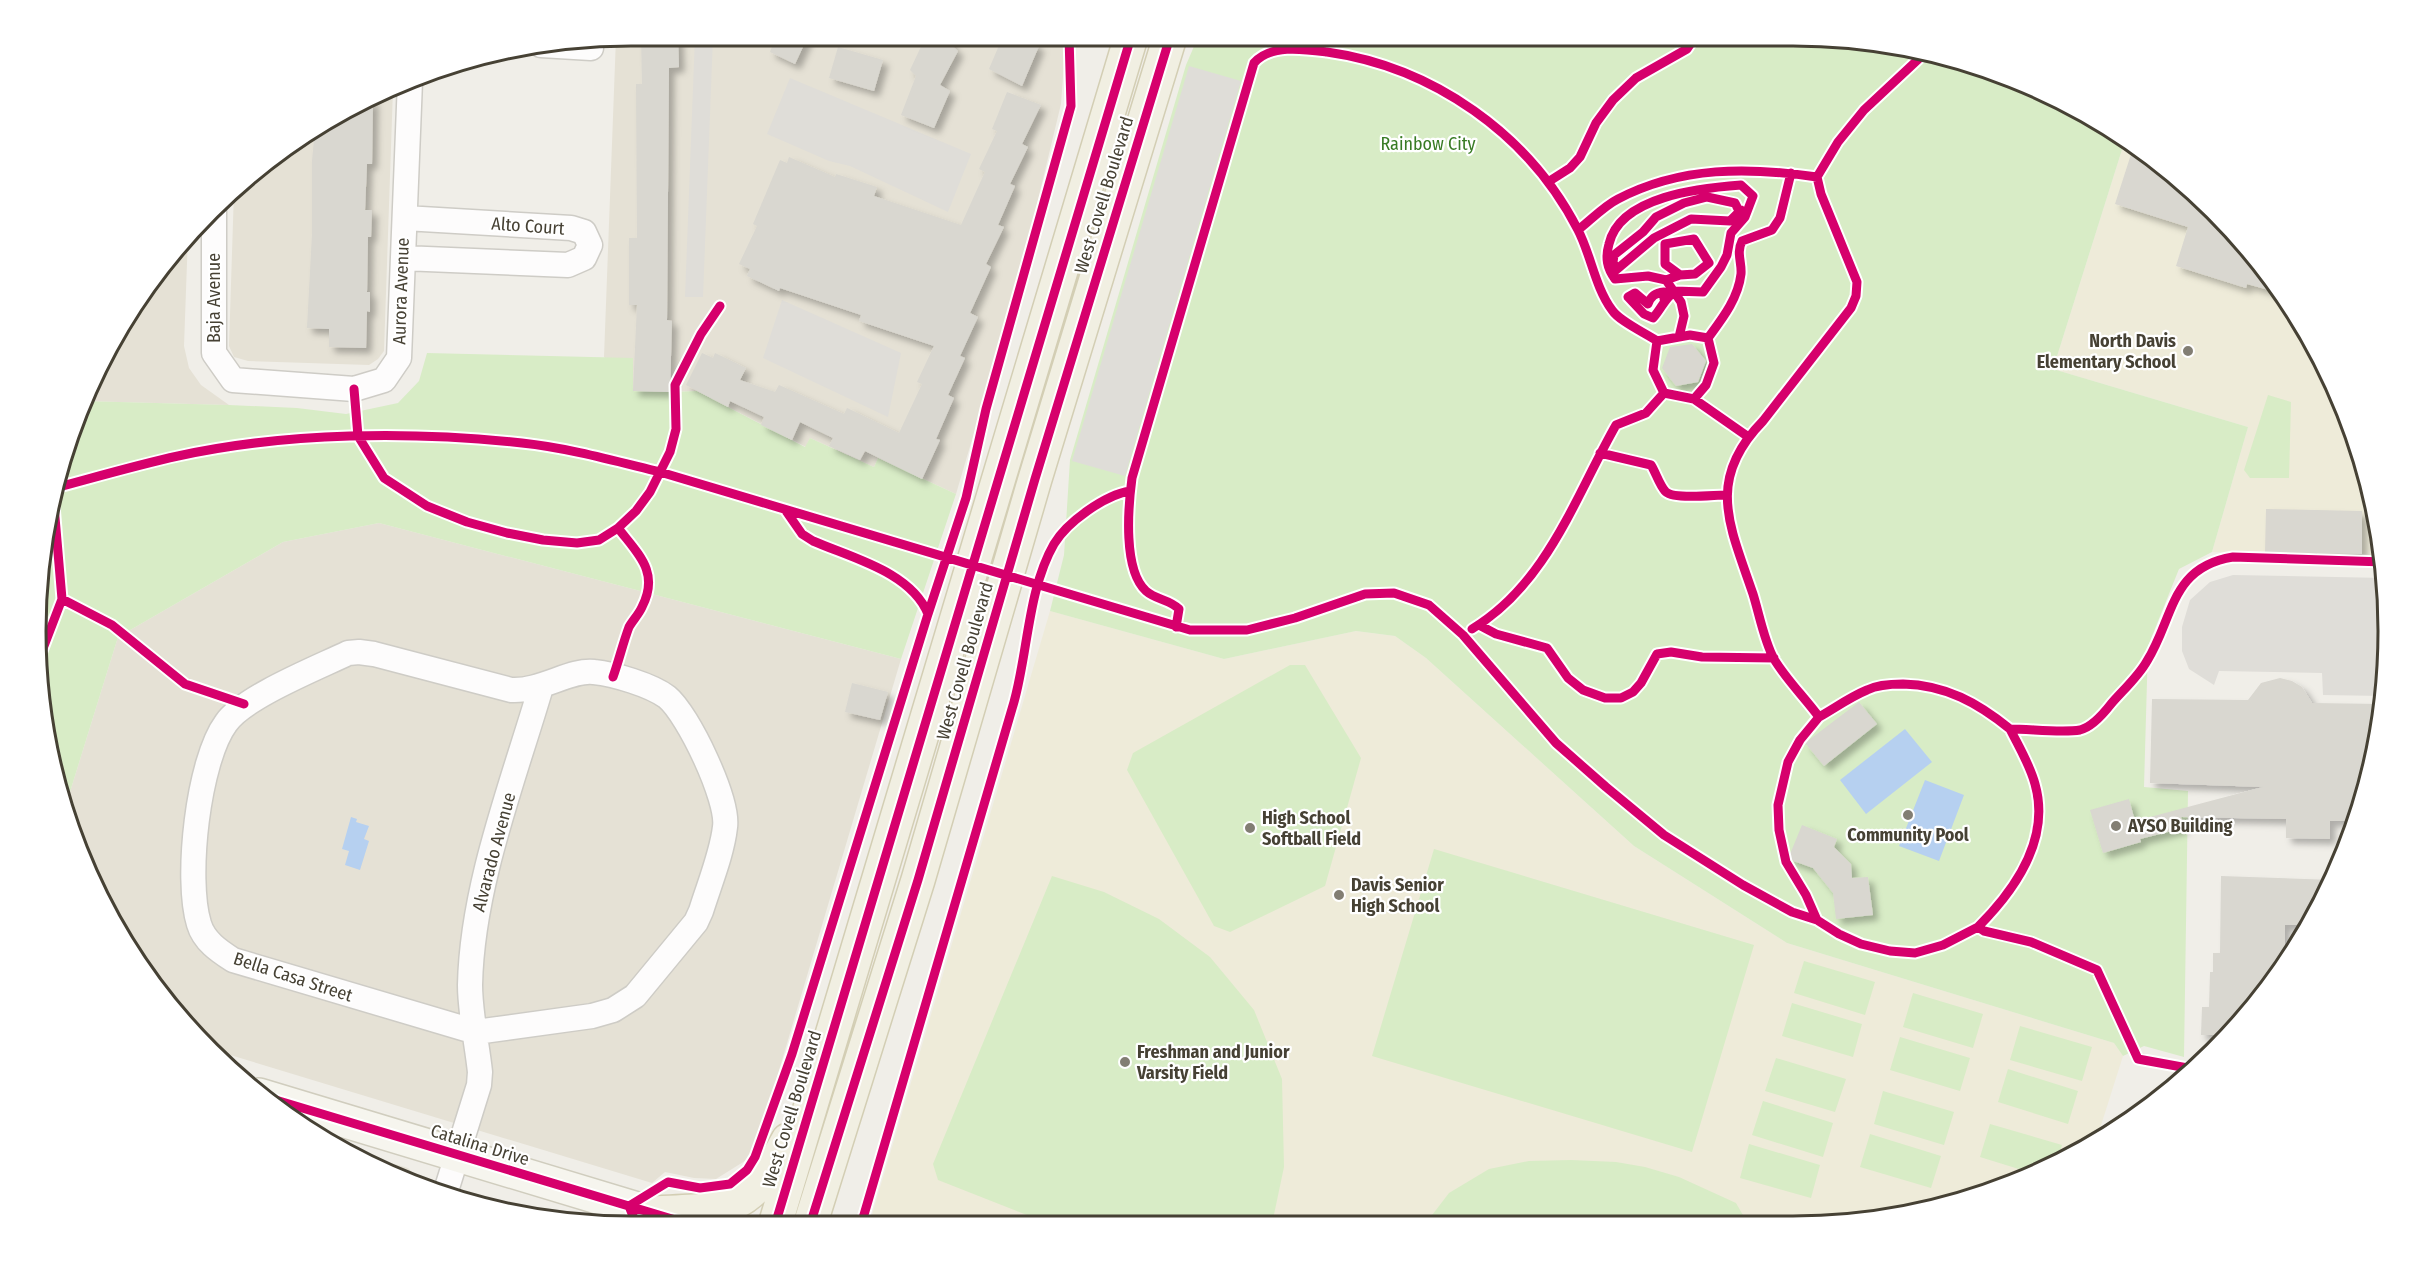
<svg xmlns="http://www.w3.org/2000/svg" width="2425" height="1263" font-family="'Fira Sans Condensed',sans-serif">
<style>
.residential{fill:#e5e1d5}
.education{fill:#eeebd9}
.green{fill:#d8ecc6}
.parking{fill:#dfddd8}
.water{fill:#b6d0f0}
.building{fill:#d9d7d0;filter:url(#shadow)}
.lines{fill:none;stroke-linecap:round;stroke-linejoin:round}
.street-casing{stroke:#ceccc6;stroke-width:27}
.secondary-casing{stroke:#d0cdbe;stroke-width:36}
.primary-casing{stroke:#d3ceb4;stroke-width:36}
.street{stroke:#fdfcfc;stroke-width:24}
.secondary{stroke:#f6f5ee;stroke-width:33}
.primary{stroke:#f1efe2;stroke-width:33}
.cycleway-casing{stroke:#fff;stroke-width:13}
.cycleway{stroke:#d6006c;stroke-width:9}
.poi-dot{fill:#827e73;stroke:#fff;stroke-width:2}
.labels{text-anchor:middle;dominant-baseline:central;stroke-width:4.5;stroke-linejoin:round;paint-order:stroke}
.park-label{font-size:18px;fill:#387b24;stroke:#fff}
.street-label{font-size:18px;fill:#464134;stroke:#fff}
.poi-label{font-size:18px;font-weight:bold;fill:#464134;stroke:#fff;text-anchor:start}
.rim{fill:none;stroke:#464134;stroke-width:3}
</style>
<defs>
<filter id="shadow"><feDropShadow dx="5.5" dy="5.5" stdDeviation="3" flood-color="#0004"/></filter>
</defs>
<rect width="100%" height="100%" fill="#f0eee8"/>
<!-- residential -->
<path class="residential" d="M 632,36 L 1066,36 L 1061,104 L 1017,287 L 956,494 L 878,458 L 874,467 L 810,438 L 806,447 L 697,391 L 670,392 L 633,391 L 604,357 L 616,37 Z
M 393,89 L 384,351 L 378,359 L 369,365 L 248,361 L 234,357 L 229,346 L 234,191 L 269,159 L 334,116 Z
M 188,235 L 184,346 L 189,368 L 201,385 L 229,405 L 83,401 L 136,301 Z
M 379,523 L 901,659 L 761,1131 L 748,1159 L 716,1179 L 694,1178 L 665,1172 L 652,1183 L 207,1048 L 137,963 L 97,895 L 65,808 L 118,637 L 283,542 Z
M 340,1148 L 408,1168 L 416,1176 L 418,1184 L 368,1165 Z"/>
<!-- education -->
<path class="education" d="M 2125,140 L 2156,159 L 2241,239 L 2309,334 L 2358,440 L 2384,557 L 2212,552 L 2248,427 L 2053,369 Z
M 1050,611 L 1224,659 L 1356,631 L 1395,636 L 1426,658 L 1634,846 L 1787,943 L 2114,1043 L 2123,1056 L 2097,1138 L 2021,1182 L 1872,1222 L 869,1225 Z"/>
<!-- green -->
<path class="green" d="M 1198,37 L 1832,37 L 1948,56 L 2057,98 L 2125,140 L 2053,369 L 2248,427 L 2212,552 L 2179,569 L 2148,646 L 2144,787 L 2188,791 L 2184,1057 L 2144,1046 L 2123,1056 L 2114,1043 L 1787,943 L 1634,846 L 1426,658 L 1395,636 L 1356,631 L 1224,659 L 1050,611 L 1064,555 L 1070,460 L 1186,65 Z
M 427,353 L 633,358 L 633,391 L 670,392 L 697,391 L 805,447 L 810,438 L 874,467 L 878,458 L 956,494 L 901,659 L 379,523 L 283,542 L 118,637 L 65,808 L 56,786 L 41,709 L 37,592 L 56,478 L 83,401 L 229,405 L 297,408 L 346,414 L 398,403 L 419,381 Z
M 2268,395 L 2291,402 L 2289,478 L 2250,478 L 2244,470 Z
M 1290,665 L 1305,665 L 1361,758 L 1325,886 L 1230,932 L 1214,926 L 1127,770 L 1133,753 Z
M 1434,849 L 1754,945 L 1692,1152 L 1372,1056 Z
M 1052,876 L 1104,892 L 1159,919 L 1210,957 L 1254,1010 L 1282,1079 L 1284,1167 L 1272,1224 L 1050,1224 L 938,1180 L 933,1164 Z
M 1804,961 L 1875,982 L 1865,1015 L 1794,993 Z
M 1913,993 L 1983,1014 L 1973,1048 L 1903,1027 Z
M 1792,1003 L 1862,1024 L 1853,1057 L 1782,1036 Z
M 2020,1026 L 2092,1047 L 2082,1081 L 2010,1060 Z
M 1900,1037 L 1970,1058 L 1960,1091 L 1890,1070 Z
M 1776,1058 L 1846,1079 L 1835,1112 L 1765,1091 Z
M 2008,1069 L 2078,1091 L 2068,1124 L 1998,1102 Z
M 1883,1091 L 1954,1112 L 1944,1145 L 1874,1124 Z
M 1763,1101 L 1833,1123 L 1823,1157 L 1752,1135 Z
M 1990,1124 L 2062,1145 L 2057,1161 L 2035,1174 L 1980,1157 Z
M 1870,1134 L 1941,1156 L 1931,1188 L 1860,1167 Z
M 1749,1144 L 1820,1165 L 1811,1198 L 1740,1178 Z
M 1571,1160 L 1616,1162 L 1645,1167 L 1679,1177 L 1736,1203 L 1747,1222 L 1426,1223 L 1449,1193 L 1489,1169 L 1529,1161 Z"/>
<!-- parking -->
<path class="parking" d="M 695,36 L 713,36 L 703,297 L 685,297 Z
M 1189,66 L 1241,81 L 1125,476 L 1072,461 Z
M 790,78 L 971,154 L 948,212 L 850,166 L 829,161 L 767,134 Z
M 782,300 L 901,353 L 888,417 L 763,358 Z
M 2233,575 L 2385,578 L 2388,671 L 2384,696 L 2323,695 L 2322,673 L 2219,671 L 2214,685 L 2189,669 L 2182,651 L 2182,627 L 2190,600 L 2210,582 Z"/>
<!-- water -->
<path class="water" d="M 1905,729 L 1932,762 L 1866,814 L 1840,780 Z
M 1925,780 L 1964,795 L 1939,861 L 1899,846 Z
M 351,817 L 357,819 L 356,822 L 369,826 L 364,839 L 369,841 L 360,870 L 345,865 L 349,851 L 342,849 Z"/>
<!-- building -->
<path class="building" d="M 641,36 L 678,36 L 679,67 L 669,68 L 667,320 L 672,321 L 670,392 L 633,391 L 637,305 L 629,305 L 629,238 L 637,238 L 636,84 L 642,84 Z
M 776,36 L 808,36 L 795,64 L 770,52 Z
M 926,36 L 952,36 L 949,43 L 958,51 L 940,85 L 950,91 L 934,128 L 901,115 L 916,76 L 910,70 Z
M 1003,36 L 1022,36 L 1039,46 L 1022,86 L 989,69 Z
M 838,47 L 883,60 L 874,91 L 829,78 Z
M 1007,92 L 1041,105 L 1022,144 L 1028,147 L 1010,184 L 1015,186 L 998,225 L 1004,227 L 986,264 L 991,267 L 970,313 L 978,317 L 960,356 L 965,358 L 948,395 L 954,398 L 936,439 L 940,440 L 922,479 L 865,451 L 860,460 L 829,446 L 833,438 L 800,422 L 792,440 L 761,425 L 764,417 L 730,401 L 728,407 L 686,385 L 702,353 L 713,358 L 715,353 L 746,368 L 740,380 L 775,392 L 779,385 L 844,414 L 847,408 L 899,433 L 922,384 L 917,382 L 934,346 L 859,321 L 861,315 L 780,288 L 779,291 L 747,276 L 750,269 L 739,264 L 757,226 L 753,224 L 780,160 L 787,163 L 789,157 L 835,177 L 836,174 L 877,187 L 874,196 L 961,225 L 985,172 L 979,169 L 997,131 L 992,129 Z
M 373,98 L 372,164 L 367,164 L 365,210 L 372,210 L 371,237 L 368,237 L 367,292 L 370,292 L 370,312 L 367,311 L 366,348 L 329,347 L 329,329 L 307,328 L 312,234 L 312,161 L 315,129 L 321,124 L 340,125 L 340,113 Z
M 2134,145 L 2156,159 L 2241,239 L 2280,293 L 2247,284 L 2246,288 L 2176,266 L 2188,227 L 2115,204 Z
M 1692,344 L 1706,361 L 1698,382 L 1676,386 L 1662,368 L 1670,347 Z
M 2266,509 L 2362,511 L 2362,554 L 2265,552 Z
M 2280,678 L 2292,681 L 2302,687 L 2312,703 L 2382,704 L 2369,786 L 2355,821 L 2330,821 L 2330,839 L 2286,838 L 2286,819 L 2181,817 L 2184,828 L 2140,839 L 2141,842 L 2103,853 L 2090,810 L 2129,799 L 2135,821 L 2263,787 L 2150,783 L 2152,699 L 2248,700 L 2261,683 Z
M 852,683 L 888,692 L 880,720 L 845,712 Z
M 1859,702 L 1877,724 L 1824,766 L 1805,743 Z
M 1802,825 L 1837,839 L 1834,847 L 1851,864 L 1852,878 L 1868,877 L 1873,915 L 1836,919 L 1833,893 L 1813,868 L 1788,859 Z
M 2221,876 L 2333,880 L 2327,895 L 2307,925 L 2285,925 L 2285,959 L 2241,1024 L 2230,1035 L 2201,1035 L 2202,1007 L 2209,1007 L 2210,972 L 2213,972 L 2213,953 L 2220,953 Z"/>
<g class="lines">
<defs>
<path id="street" d="M 541,45 L 591,48 L 591,40
M 214,211 L 214,353 L 233,380 L 354,389 L 384,380 L 399,358 L 410,81
M 403,258 L 568,265 L 584,258 L 590,245 L 584,232 L 571,228 L 405,218
M 359,652 L 374,654 L 511,690 C 540,692 571,669 594,672 C 614,674 651,685 667,697 C 688,714 729,800 725,827 C 722,854 709,885 701,911 L 696,922 L 635,996 L 613,1010 L 592,1016 L 476,1032 L 233,960 C 219,951 204,941 199,924 C 185,879 198,761 226,723 C 244,697 317,668 348,653 Z
M 445,1194 L 479,1085 L 480,1072 C 477,1044 470,1012 470,985 C 472,886 513,782 541,687"/>
<path id="secondary" d="M 259,1095 L 677,1221"/>
<path id="primary" d="M 649,1213 C 728,1210 748,1214 788,1140
M 775,1225 L 1131,37
M 810,1225 L 918,880 L 1035,479 L 1170,37"/>
</defs>
<!-- street casing -->
<use href="#street" class="street-casing"/>
<!-- secondary casing -->
<use href="#secondary" class="secondary-casing"/>
<!-- primary casing -->
<use href="#primary" class="primary-casing"/>
<!-- street -->
<use href="#street" class="street"/>
<!-- secondary -->
<use href="#secondary" class="secondary"/>
<!-- primary -->
<use href="#primary" class="primary"/>
<defs>
<path id="cycleway" d="M 1817,177 L 1821,194 L 1857,282 L 1856,296 L 1851,308 L 1763,421 C 1705,480 1730,526 1753,594 C 1759,613 1764,641 1774,659 C 1786,679 1805,698 1819,717 L 1800,740 L 1788,762 L 1778,805 L 1779,830 L 1786,862 L 1806,895 L 1817,920
M 1548,182 L 1570,168 L 1580,157 L 1596,123 L 1613,100 L 1636,78 L 1687,49 L 1695,37
M 1740,213 L 1735,203 L 1707,197 L 1684,203 L 1656,217 L 1643,232 L 1614,255 L 1613,262 L 1616,270 L 1654,238 L 1691,219 L 1730,221 L 1741,210
M 1578,230 C 1591,220 1604,206 1618,199 C 1681,166 1749,167 1817,177 L 1838,142 L 1864,110 L 1925,53
M 1666,280 L 1680,275 L 1695,274 L 1709,263 L 1694,239 L 1665,244 L 1665,264 L 1680,275
M 1664,299 L 1664,292 C 1655,293 1651,296 1648,304 L 1635,293 L 1628,297 L 1644,314 L 1653,318 C 1662,308 1664,299 1675,291 L 1703,292 L 1721,267 L 1727,255 L 1731,233 L 1745,217 L 1753,196 L 1741,185 C 1701,188 1620,196 1609,244 C 1605,258 1607,268 1615,279 L 1648,276 L 1666,280 L 1681,302 L 1684,316 L 1679,337
M 1708,338 C 1722,319 1738,299 1741,274 C 1742,262 1736,253 1742,241 L 1772,230 L 1780,218 L 1791,173
M 1657,341 L 1690,335 L 1708,338 L 1714,363 L 1706,385 L 1694,399
M 354,389 L 358,436 L 384,478 L 427,506 L 467,522 L 507,533 L 543,540 L 577,543 L 599,540 L 618,528 L 636,511 L 650,492 L 670,452 L 676,429 L 675,385 L 701,334 L 720,306
M 1664,393 L 1694,399 L 1747,436
M 1600,453 L 1651,465 C 1656,473 1659,484 1665,491 C 1672,500 1713,495 1725,495
M 55,488 C 96,477 137,465 178,456 C 287,432 412,431 522,443 C 569,448 615,461 660,472 L 1190,630 L 1247,630 L 1295,618 L 1365,594 L 1394,593 L 1429,605 L 1463,635 L 1556,743 L 1606,787 L 1664,835 L 1743,885 L 1792,912 L 1817,920 L 1839,934 L 1861,944 L 1890,951 L 1915,953 L 1943,945 L 1978,927 L 1984,931 L 2031,942 L 2097,970 L 2138,1059 L 2193,1069
M 62,599 L 112,625 L 185,684 L 244,704
M 928,614 L 966,498 L 986,409 L 1071,106 L 1069,36
M 1479,625 L 1496,634 L 1547,648 L 1568,678 L 1583,690 L 1605,698 L 1621,698 L 1633,692 L 1641,683 L 1657,654 L 1671,652 L 1702,657 L 1774,658
M 1176,627 L 1179,609 C 1169,599 1156,600 1146,591 C 1123,570 1128,508 1132,478 L 1254,63 C 1270,44 1304,49 1327,52 C 1433,67 1529,134 1578,230 C 1591,255 1595,287 1612,310 C 1619,321 1645,333 1657,341 L 1653,370 L 1664,393
M 1472,629 C 1547,584 1575,497 1616,425 L 1646,413 L 1664,393
M 39,659 L 62,599 L 53,494
M 613,677 C 619,660 623,643 629,627 C 633,620 639,614 642,607 C 660,572 638,554 618,528
M 1819,717 C 1835,708 1850,697 1867,690 C 1877,685 1892,684 1903,684 C 1946,685 1978,703 2010,729
M 1978,927 C 2015,890 2051,840 2035,784 C 2030,765 2019,747 2010,729 C 2030,729 2062,733 2080,730 C 2092,727 2104,713 2111,704 C 2123,690 2138,677 2147,661 C 2174,618 2170,567 2233,557 L 2384,562
M 259,1095 L 692,1225
M 775,1225 L 1131,37
M 810,1225 L 918,880 L 1035,479 L 1170,37
M 861,1225 C 912,1051 963,876 1014,702 C 1028,652 1028,589 1054,544 C 1067,522 1105,495 1130,491
M 637,1226 L 629,1206 L 668,1182 L 700,1188 L 730,1184 L 747,1170 L 755,1157 L 792,1054 L 928,614 C 911,572 852,558 813,541 L 802,534 L 786,511"/>
</defs>
<!-- cycleway casing -->
<use href="#cycleway" class="cycleway-casing"/>
<!-- cycleway -->
<use href="#cycleway" class="cycleway"/>
</g>
<!-- markers -->
<g class="poi-dot">
<circle cx="2188" cy="351" r="6"/>
<circle cx="1908" cy="815" r="6"/>
<circle cx="2116" cy="826" r="6"/>
<circle cx="1250" cy="828" r="6"/>
<circle cx="1339" cy="895" r="6"/>
<circle cx="1125" cy="1062" r="6"/>
</g>
<g class="labels">
<!-- park labels -->
<g class="park-label">
<text x="1428" y="144">Rainbow City</text>
</g>
<!-- street labels -->
<g class="street-label">
<text transform="translate(1104 195) rotate(-73)">West Covell Boulevard</text>
<text transform="translate(528 226) rotate(4)">Alto Court</text>
<text transform="translate(401 291) rotate(-88)">Aurora Avenue</text>
<text transform="translate(214 298) rotate(-90)">Baja Avenue</text>
<text transform="translate(965 661) rotate(-74)">West Covell Boulevard</text>
<text transform="translate(494 852) rotate(-75)">Alvarado Avenue</text>
<text transform="translate(293 977) rotate(18)">Bella Casa Street</text>
<text transform="translate(792 1109) rotate(-73)">West Covell Boulevard</text>
<text transform="translate(480 1145) rotate(17)">Catalina Drive</text>
</g>
<!-- poi labels -->
<g class="poi-label">
<text x="2176" y="341" text-anchor="end">North Davis<tspan x="2176" dy="21">Elementary School</tspan></text>
<text x="1262" y="818">High School<tspan x="1262" dy="21">Softball Field</tspan></text>
<text x="2128" y="826">AYSO Building</text>
<text x="1908" y="835" text-anchor="middle">Community Pool</text>
<text x="1351" y="885">Davis Senior<tspan x="1351" dy="21">High School</tspan></text>
<text x="1137" y="1052">Freshman and Junior<tspan x="1137" dy="21">Varsity Field</tspan></text>
</g>
</g>
<!-- crop -->
<path d="M0 0H2425V1263H0ZM631 46H1793A585 585 0 0 1 2378 631V631A585 585 0 0 1 1793 1216H631A585 585 0 0 1 46 631V631A585 585 0 0 1 631 46Z" fill="#fff" fill-rule="evenodd"/>
<path class="rim" d="M631 46H1793A585 585 0 0 1 2378 631V631A585 585 0 0 1 1793 1216H631A585 585 0 0 1 46 631V631A585 585 0 0 1 631 46Z"/>
</svg>
